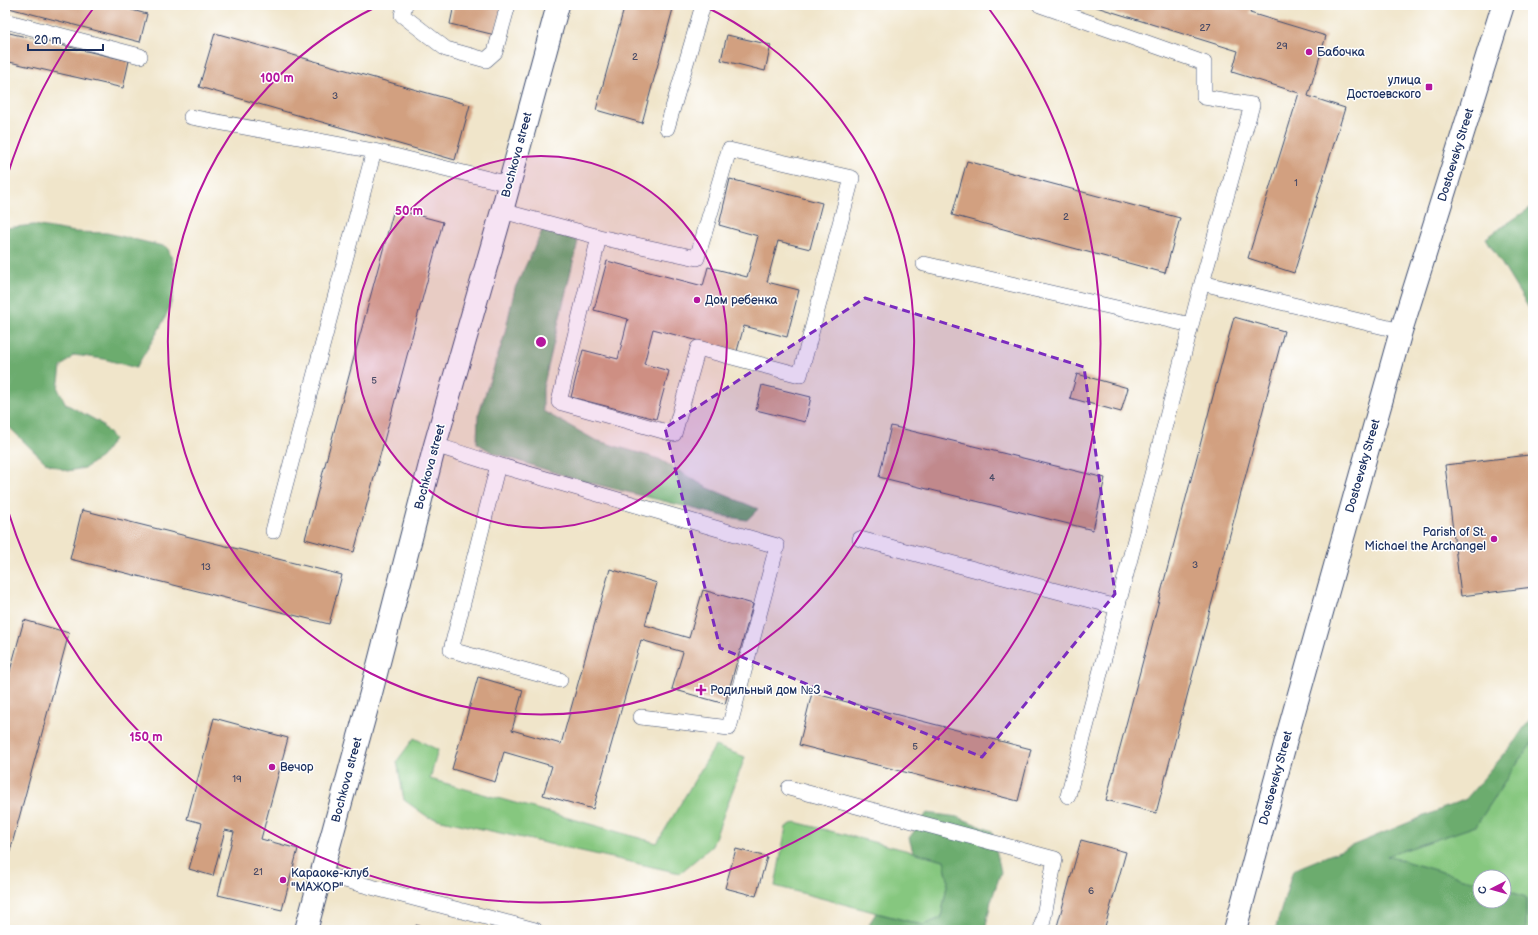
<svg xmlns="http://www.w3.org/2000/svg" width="1538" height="935" font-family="'Balsamiq Sans',sans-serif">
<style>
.green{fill:#86c77f;stroke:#507b6e}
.forest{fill:#6cac6e;stroke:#446e66}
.building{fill:#d2a080}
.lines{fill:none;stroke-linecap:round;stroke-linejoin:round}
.service-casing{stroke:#3b4a6e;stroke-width:16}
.minor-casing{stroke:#3b4a6e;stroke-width:24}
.tertiary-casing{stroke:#3b4a6e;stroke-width:24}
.service{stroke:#fff;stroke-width:15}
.minor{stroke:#fff;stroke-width:22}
.tertiary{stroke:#fff;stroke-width:22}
.marked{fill:#7b2cbf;fill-opacity:0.2;stroke:#7b2cbf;stroke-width:3;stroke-dasharray:8 5;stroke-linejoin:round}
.ring{fill:none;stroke:#b5179e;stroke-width:2}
.poi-dot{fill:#b5179e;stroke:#fff;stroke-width:1.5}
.labels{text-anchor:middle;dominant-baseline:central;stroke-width:3;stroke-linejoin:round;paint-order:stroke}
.number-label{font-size:10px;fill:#494b66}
.poi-label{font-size:12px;fill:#1b2f5e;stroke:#fff;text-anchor:start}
.street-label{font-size:12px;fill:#1b2f5e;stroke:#fff}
.centre{fill:#b5179e;stroke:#fff;stroke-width:2}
.ring-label{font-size:12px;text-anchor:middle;font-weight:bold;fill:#b5179e;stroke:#fff;stroke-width:3;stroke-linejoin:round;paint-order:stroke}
</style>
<rect width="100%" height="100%" fill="#fff"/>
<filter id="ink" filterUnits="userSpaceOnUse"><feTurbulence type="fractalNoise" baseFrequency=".025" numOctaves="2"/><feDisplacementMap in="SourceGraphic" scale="8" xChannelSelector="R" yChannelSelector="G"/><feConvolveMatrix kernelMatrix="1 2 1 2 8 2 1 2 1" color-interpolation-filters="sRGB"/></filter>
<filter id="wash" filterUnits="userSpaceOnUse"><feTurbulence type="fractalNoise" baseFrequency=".012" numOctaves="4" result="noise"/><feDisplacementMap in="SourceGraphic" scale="16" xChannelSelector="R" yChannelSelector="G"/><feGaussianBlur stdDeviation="0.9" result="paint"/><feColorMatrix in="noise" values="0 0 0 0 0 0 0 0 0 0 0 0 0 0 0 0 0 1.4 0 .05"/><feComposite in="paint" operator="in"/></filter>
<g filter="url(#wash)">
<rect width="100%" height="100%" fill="#f0e5ca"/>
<!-- green -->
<path class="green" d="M 414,738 L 438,750 L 430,779 L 657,843 L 715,746 L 745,757 L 712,846 L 680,873 L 428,817 L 404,800 L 397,761 Z
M 1533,742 L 1533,930 L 1526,930 L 1526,897 L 1504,890 L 1504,877 L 1480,877 L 1480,883 L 1386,856 L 1476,826 L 1519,760 Z
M 795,822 L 944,860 L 948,880 L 941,918 L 923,925 L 775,886 L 786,827 Z"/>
<!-- forest -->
<path class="forest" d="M 1533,206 L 1533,315 L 1486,238 Z
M 34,225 L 75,232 L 107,233 L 167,247 C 170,253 173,261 174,268 C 180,306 153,337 136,368 L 104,359 L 74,355 L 61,367 L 58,389 L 66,404 L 99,422 L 114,439 L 101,457 L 85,468 L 67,471 L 46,463 L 9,427 L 5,425 L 5,228 Z
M 543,229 L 578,241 L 543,388 L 543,411 L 595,440 L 659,459 L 706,487 L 758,509 L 747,520 L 723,516 L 575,479 L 493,453 L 477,443 L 478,416 L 504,337 L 515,288 Z
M 1533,715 L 1533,742 L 1519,760 L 1476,826 L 1387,856 L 1480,883 L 1480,901 L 1504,901 L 1504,890 L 1526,897 L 1526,930 L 1275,930 L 1293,870 L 1466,799 L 1511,746 Z
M 927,813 L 958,817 L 992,831 L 1001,872 L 991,901 L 985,930 L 876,930 L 869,924 L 876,913 L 923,925 L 941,918 L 948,880 L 944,860 L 913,852 L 909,838 Z"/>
<g id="blocks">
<!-- building -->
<path class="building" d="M 5,5 L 113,5 L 147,14 L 140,42 L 5,7 Z
M 454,5 L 503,5 L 495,35 L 450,24 Z
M 625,5 L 674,5 L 642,123 L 596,110 Z
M 1090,5 L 1253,5 L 1250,13 L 1326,36 L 1308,96 L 1345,108 L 1294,273 L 1248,258 L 1299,93 L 1232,72 L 1238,51 Z
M 5,32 L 129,61 L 123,88 L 5,61 Z
M 215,33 L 470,105 L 455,160 L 199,87 Z
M 727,35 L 771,45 L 765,71 L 721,60 Z
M 967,161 L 1180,218 L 1165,273 L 952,215 Z
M 730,179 L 822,203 L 810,249 L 778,241 L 767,282 L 799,290 L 787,337 L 744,326 L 737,351 L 653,329 L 644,364 L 669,371 L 656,419 L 571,397 L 583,350 L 618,359 L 628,319 L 594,310 L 607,261 L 703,286 L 708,267 L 747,277 L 758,236 L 719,225 Z
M 394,209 L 443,222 L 354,552 L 305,539 Z
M 1234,317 L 1284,331 L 1156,813 L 1106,800 Z
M 1077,374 L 1128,388 L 1121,412 L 1070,398 Z
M 762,385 L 811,397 L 805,422 L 756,410 Z
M 891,426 L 1105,478 L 1093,530 L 879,477 Z
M 1529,455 L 1533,492 L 1533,587 L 1461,596 L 1445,465 Z
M 82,510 L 342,575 L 329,624 L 70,559 Z
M 610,569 L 657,583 L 645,625 L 689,638 L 703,590 L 753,604 L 725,704 L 672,689 L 683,652 L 641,640 L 593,809 L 543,795 L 552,766 L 504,752 L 495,782 L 452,769 L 478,677 L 523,690 L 512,730 L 561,744 Z
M 24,620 L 69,633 L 5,870 L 5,689 Z
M 812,693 L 1031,749 L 1018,801 L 799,745 Z
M 214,718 L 288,738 L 261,839 L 298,849 L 282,910 L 218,895 L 234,832 L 225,830 L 213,876 L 189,869 L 202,823 L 187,819 Z
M 1081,840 L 1126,852 L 1104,930 L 1056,930 Z
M 736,849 L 767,857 L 756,896 L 725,888 Z
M 416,925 L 433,930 L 414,930 Z"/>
</g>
</g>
<g filter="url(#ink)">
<use href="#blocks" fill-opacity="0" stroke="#3b4a6e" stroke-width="1"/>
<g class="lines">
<defs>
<path id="service" d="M 405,5 L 402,15 L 446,49 L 486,60 L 495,52 L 508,5
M 1040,5 L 1204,63 L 1204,97 L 1252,105 L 1202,283 L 1401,331
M 5,21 L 140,56
M 191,117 L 374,151 L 509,184
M 667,128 L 703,5
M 502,211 L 599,237 L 697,258 L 729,150 L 852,178 L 800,375 L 698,348 L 674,434 L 559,402 L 599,237
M 924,264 L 1191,325
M 435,445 L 498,465 L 777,546 L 729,728 L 641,717
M 498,465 L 451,650 L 560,680
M 273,531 L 374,151
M 860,539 L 1117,607
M 789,788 L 1055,859 L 1041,930
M 1068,796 L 1202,283
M 322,874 L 535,930"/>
<path id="minor" d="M 306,930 L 371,693 L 435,445 L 502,211 L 558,5"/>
<path id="tertiary" d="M 1235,930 L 1288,733 L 1401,331 L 1503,5"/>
</defs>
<!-- service casing -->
<use href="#service" class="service-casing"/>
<!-- minor casing -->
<use href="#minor" class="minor-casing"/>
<!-- tertiary casing -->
<use href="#tertiary" class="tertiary-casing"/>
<!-- service -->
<use href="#service" class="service"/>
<!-- minor -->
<use href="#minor" class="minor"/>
<!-- tertiary -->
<use href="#tertiary" class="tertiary"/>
</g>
</g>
<!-- marked area -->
<path class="marked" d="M 865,298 L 1084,367 L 1115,594 L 982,757 L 720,648 L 665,428 Z"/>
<!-- distance rings -->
<circle cx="541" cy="342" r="186" fill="#b5179e" fill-opacity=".12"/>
<g class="ring">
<circle cx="541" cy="342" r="186"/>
<path d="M702 5A373 373 0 1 1 380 5"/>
<path d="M5 183A559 559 0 0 1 95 6M987 6A559 559 0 1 1 5 501"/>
</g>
<!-- markers -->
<g class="poi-dot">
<circle cx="1309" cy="52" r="4"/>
<rect x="1425" y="83" width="8" height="8" rx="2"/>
<circle cx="697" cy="300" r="4"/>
<circle cx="1494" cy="539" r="4"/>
<path d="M699 684h4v4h4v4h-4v4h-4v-4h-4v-4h4z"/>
<circle cx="272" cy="767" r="4"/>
<circle cx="283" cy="880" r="4"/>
</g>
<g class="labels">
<!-- number labels -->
<g class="number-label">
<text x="1205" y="28">27</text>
<text x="1282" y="46">29</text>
<text x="635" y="57">2</text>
<text x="335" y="96">3</text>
<text x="1296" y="183">1</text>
<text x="1066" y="217">2</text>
<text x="374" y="381">5</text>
<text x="992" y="478">4</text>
<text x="1195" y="565">3</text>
<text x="206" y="567">13</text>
<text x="915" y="747">5</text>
<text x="237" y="779">19</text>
<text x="258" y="872">21</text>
<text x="1091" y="891">6</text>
</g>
<!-- poi labels -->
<g class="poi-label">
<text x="1317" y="52">Бабочка</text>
<text x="1421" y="80" text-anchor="end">улица<tspan x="1421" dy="14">Достоевского</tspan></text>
<text x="705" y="300">Дом ребенка</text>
<text x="1486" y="532" text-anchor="end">Parish of St.<tspan x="1486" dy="14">Michael the Archangel</tspan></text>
<text x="710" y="690">Родильный дом №3</text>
<text x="280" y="767">Вечор</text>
<text x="291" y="873">Караоке-клуб<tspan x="291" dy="14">"МАЖОР"</tspan></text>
</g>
<!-- street labels -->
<g class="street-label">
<text transform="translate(517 155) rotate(-75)">Bochkova street</text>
<text transform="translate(1456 155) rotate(-73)">Dostoevsky Street</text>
<text transform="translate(1363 466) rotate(-74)">Dostoevsky Street</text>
<text transform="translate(430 467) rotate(-75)">Bochkova street</text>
<text transform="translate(1276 778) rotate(-75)">Dostoevsky Street</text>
<text transform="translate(347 780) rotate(-75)">Bochkova street</text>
</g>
</g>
<circle cx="541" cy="342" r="6" class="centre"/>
<g class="ring-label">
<text x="277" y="82">100 m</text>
<text x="409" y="215">50 m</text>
<text x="146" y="741">150 m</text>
</g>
<!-- margin -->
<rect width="1538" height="935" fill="none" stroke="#fff" stroke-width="20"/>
<!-- north arrow -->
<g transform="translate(1492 889) rotate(264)"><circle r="19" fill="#ffffff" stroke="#a4acbf"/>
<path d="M0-3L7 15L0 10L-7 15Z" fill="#b5179e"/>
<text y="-6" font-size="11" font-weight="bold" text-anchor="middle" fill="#1b2f5e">С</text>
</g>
<!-- scale -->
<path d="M28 44v6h75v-6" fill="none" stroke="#1b2f5e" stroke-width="2"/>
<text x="34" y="44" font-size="12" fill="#1b2f5e" stroke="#ffffff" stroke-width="3" paint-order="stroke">20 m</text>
</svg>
